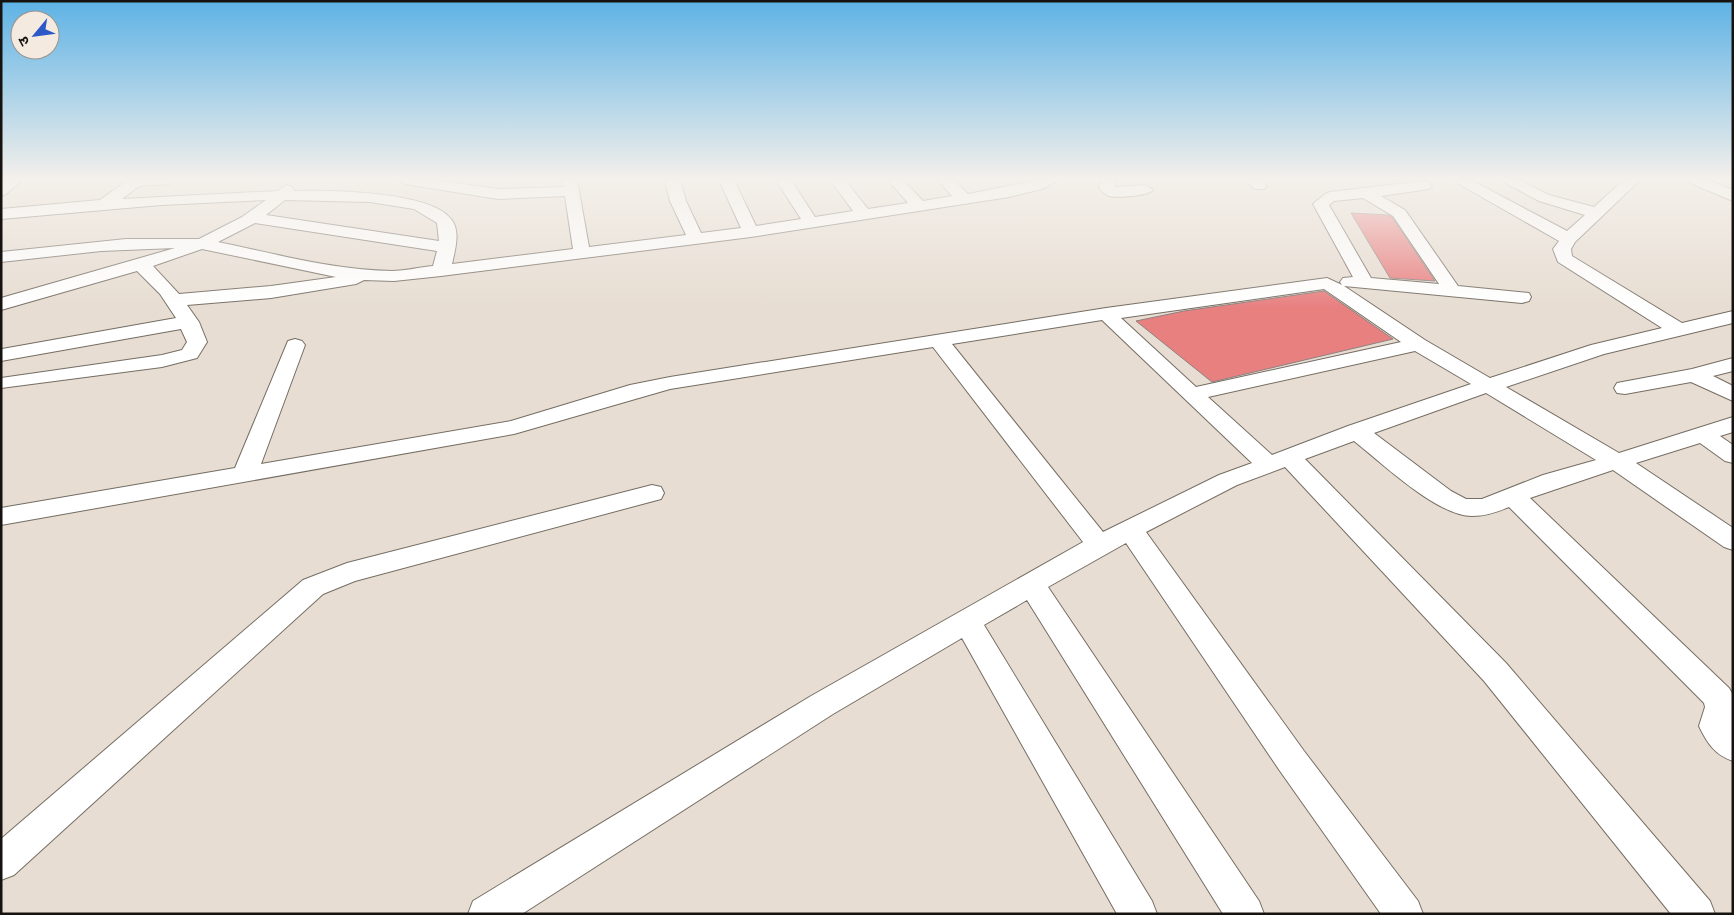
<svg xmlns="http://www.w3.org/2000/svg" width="1734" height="915" font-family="Roboto,'Noto Sans Devanagari',sans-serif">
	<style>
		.building { fill: #e88080; stroke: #8f8080 }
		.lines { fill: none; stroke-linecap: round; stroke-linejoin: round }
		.minor-casing { stroke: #756d63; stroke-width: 2 }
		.minor { fill: #fff; fill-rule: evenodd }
	</style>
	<rect width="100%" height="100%" fill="#e7ddd2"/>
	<g class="building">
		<polygon points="1351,213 1388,215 1392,217 1435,281 1390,278"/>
		<polygon points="1324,291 1393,339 1212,382 1136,321 1184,311"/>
	</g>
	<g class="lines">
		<g class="minor-casing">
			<g id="minor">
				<polygon points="5,180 22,180 6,194 1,196 1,183"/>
				<path d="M128 180H176L169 184 139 186 122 199 277 191 287 185 292 187 294 191C328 190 430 191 451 219 461 231 455 250 452 264L573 249 565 196 498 199 405 184 398 180H437L498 189 564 187 563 180H577L589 247 686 235 670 201 665 180H680L686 201 701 233 741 228 719 180H734L756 226 801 219 776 180H791L815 217 853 211 830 180H845L868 209 908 203 888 180H903L923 201 952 196 938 180H954L968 194 1038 180H1059L1042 189 1009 197 751 237 441 276 394 281 364 280 356 284 271 298 187 305 199 322 207 342 197 358 162 367 1 388V378L162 355 182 350 187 342 181 329 1 361 2 349 176 318 160 294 137 271 1 310V298L175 248 101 251 1 262V252L126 239H199L242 217 266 200 161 205 1 219V209L100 200ZM285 200 370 202 414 209 437 223 439 241 266 215ZM255 223 437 251 433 266C420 267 405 271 392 271 333 270 276 254 218 242ZM202 249 336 277 271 286 179 294 153 266Z"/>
				<path d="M1101 180H1116L1115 187 1145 185 1153 190C1148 196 1116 198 1109 196 1105 194 1102 192 1099 188Z"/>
				<polygon points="1246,180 1262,180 1267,186 1264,189 1254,189"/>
				<path d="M1452 180H1471L1567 231 1585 215 1539 201 1500 180H1519L1549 195 1594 207 1624 180H1640L1575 242 1571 249 1572 256 1682 323 1733 311V323L1604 354 1506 387 1619 453 1733 417V432L1720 436 1733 445V463L1725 461 1700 443 1636 463 1733 528V550L1724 547 1613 470 1530 498 1729 688 1733 695V761C1715 755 1707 743 1699 726L1705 707 1704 703 1509 507C1497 512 1486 516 1472 516 1437 516 1382 463 1354 441L1305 459 1506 663 1710 901 1715 914H1671L1484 681 1285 467 1237 485 1146 532 1304 751 1418 901 1423 914H1381L1280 771 1126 543 1048 587 1259 901 1264 914H1223L1027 600 984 625 1152 901 1157 914H1117L962 638 833 714 522 914H468L473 901 811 696 1083 542 933 347 670 389 514 434 1 525V508L235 468 288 341 295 339 302 341 305 345 261 464 511 421 630 385 670 377 1106 308 1327 278 1342 285 1340 282 1343 278 1353 277 1313 204 1325 194 1330 192 1424 181 1429 183 1432 186 1429 189 1381 196 1405 210 1458 286 1529 293 1531 297 1529 301 1522 303 1344 286 1425 340 1490 378 1591 345 1662 328 1558 262 1553 249 1559 241ZM1363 198 1393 216 1439 284 1371 278 1329 205 1334 201ZM1324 289 1401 342 1196 387 1121 318ZM1102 320 1252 463 1219 475 1103 532 952 344ZM1415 351 1471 384 1348 426 1272 455 1208 397ZM1486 393 1596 460 1543 475 1482 499H1466L1451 491 1374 433Z"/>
				<polygon points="1688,180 1708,180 1733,190 1733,201 1690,183"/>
				<polygon points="1733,358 1733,371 1713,376 1733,386 1733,401 1691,382 1625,394 1617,393 1614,388 1617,383 1692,369"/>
				<polygon points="652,485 661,487 664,493 661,499 355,581 323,594 14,875 1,880 1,839 303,580 347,563"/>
			</g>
		</g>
		<use href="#minor" class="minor"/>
	</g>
	<linearGradient id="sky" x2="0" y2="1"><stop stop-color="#5db2e5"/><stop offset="0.58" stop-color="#f4f0eb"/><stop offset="1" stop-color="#f4f0eb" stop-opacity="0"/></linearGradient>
	<rect width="1734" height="308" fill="url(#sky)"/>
	<rect width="1734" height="915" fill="none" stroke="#16120f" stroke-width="5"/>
	<g transform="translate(35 35) rotate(241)"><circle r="24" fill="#f4eadf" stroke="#9b948c"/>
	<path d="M0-4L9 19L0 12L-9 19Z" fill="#2d58c7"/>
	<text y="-8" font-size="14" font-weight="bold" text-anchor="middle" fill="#16120f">उ</text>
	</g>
</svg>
